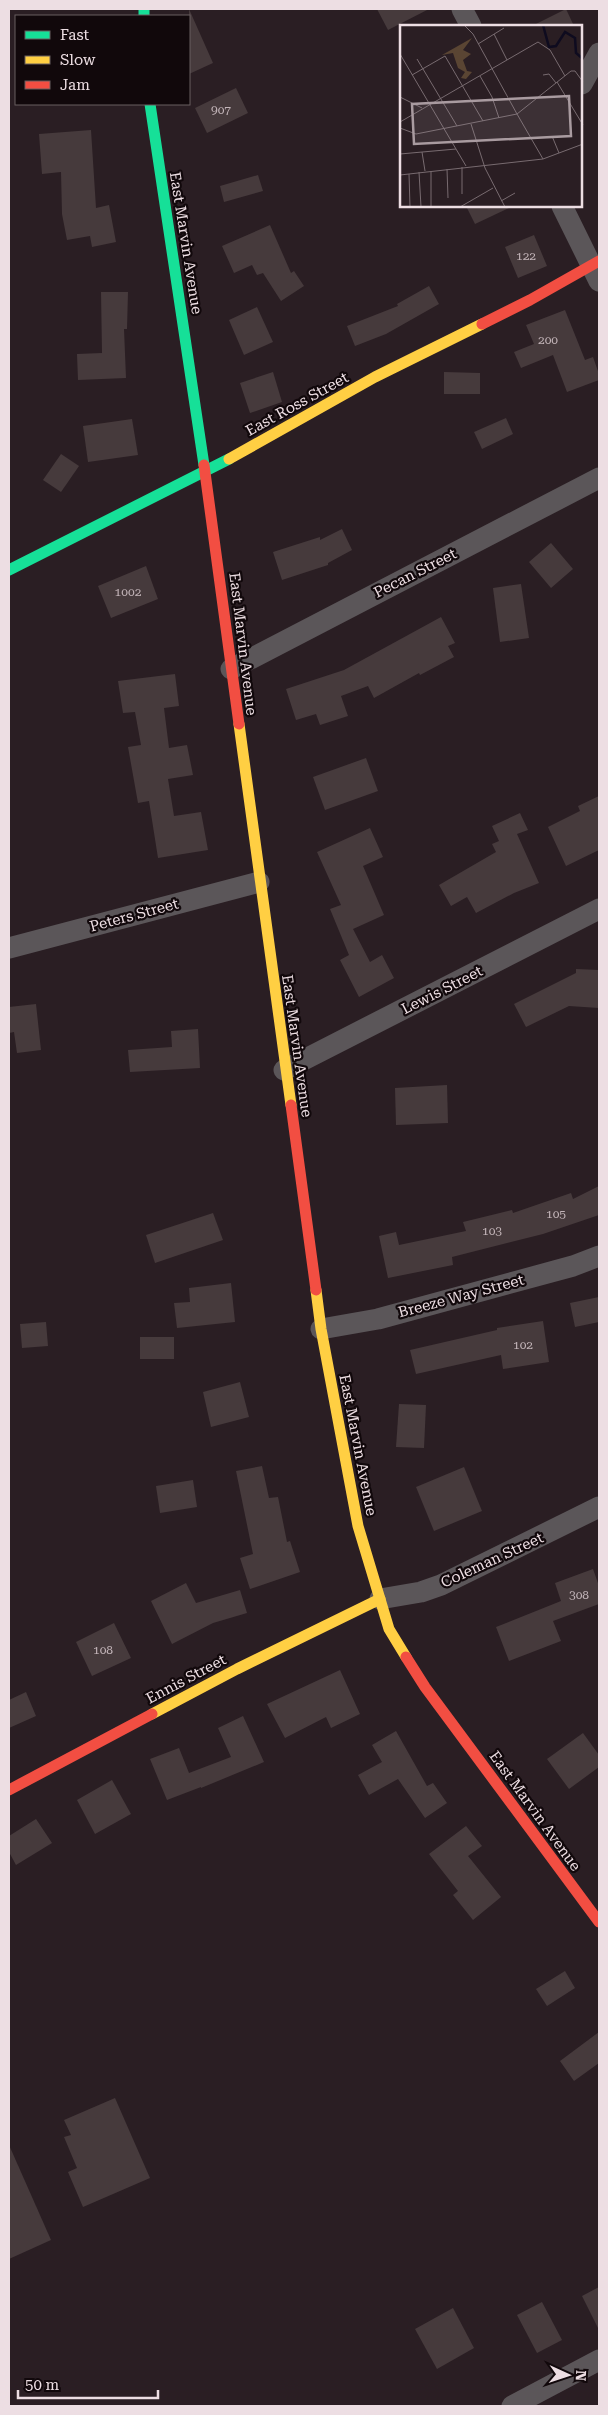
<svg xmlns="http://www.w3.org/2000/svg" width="608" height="2415" font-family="'Roboto Serif',serif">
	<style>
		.building { fill: #463a3c }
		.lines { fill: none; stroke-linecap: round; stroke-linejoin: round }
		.street { stroke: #5b5659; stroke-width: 21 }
		.fast { stroke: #16e098; stroke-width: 11 }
		.slow { stroke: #ffcf43; stroke-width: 11 }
		.jam { stroke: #f24e42; stroke-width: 11 }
		.labels { text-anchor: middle; stroke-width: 4.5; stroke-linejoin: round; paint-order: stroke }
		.number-label { font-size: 12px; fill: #c3b5b9 }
		.street-label { font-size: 15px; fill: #eddee3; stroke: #11080b }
		.inset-river { fill: none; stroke: #0e0b1f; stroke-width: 2.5 }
		.inset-road { fill: none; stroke: #786b70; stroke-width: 1 }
		.view { fill: #a99ba0; fill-opacity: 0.15; stroke: #a99ba0; stroke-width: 2.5 }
		.inset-edge { fill: none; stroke: #eddee3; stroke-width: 2.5 }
	</style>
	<rect width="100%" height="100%" fill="#2a1e23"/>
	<g class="building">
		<polygon points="189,9 213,63 189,74"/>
		<polygon points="377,9 429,9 388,30"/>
		<polygon points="566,9 574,26 532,26"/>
		<polygon points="236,88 248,113 207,133 195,108"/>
		<polygon points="91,130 96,208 109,205 116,242 92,247 90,236 67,240 62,214 61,172 42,174 39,134"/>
		<polygon points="258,175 263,191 224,202 220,186"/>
		<polygon points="466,206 513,206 475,224"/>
		<polygon points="270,225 291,273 294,271 304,286 281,301 263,273 257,275 252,265 234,273 222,246"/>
		<polygon points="534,235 547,266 518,278 505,247"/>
		<polygon points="429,286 439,304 386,334 355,346 347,326 398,306 397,304"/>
		<polygon points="101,292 128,292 127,329 124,329 126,378 78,380 77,354 102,353"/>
		<polygon points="257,307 273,342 244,355 229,320"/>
		<polygon points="565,310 585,360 593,357 599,374 599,380 567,392 553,355 521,368 514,352 534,344 526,325"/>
		<polygon points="273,372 282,402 250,413 240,383"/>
		<polygon points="444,372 480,373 480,394 444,394"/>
		<polygon points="506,418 513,434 482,449 474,432"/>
		<polygon points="132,419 138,455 88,462 83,426"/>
		<polygon points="61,454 79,466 61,492 43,480"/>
		<polygon points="342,529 352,550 328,563 328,565 282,580 273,552 320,537 320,540"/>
		<polygon points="551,543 573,569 551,588 529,562"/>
		<polygon points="146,566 158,599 111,618 98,586"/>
		<polygon points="521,584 529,638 500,642 493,588"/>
		<polygon points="441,617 455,643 448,646 454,657 420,675 419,673 374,698 368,686 341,696 348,716 320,725 316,714 296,720 286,689 344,670"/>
		<polygon points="175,674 179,706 164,708 169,748 187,745 193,775 168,779 174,816 201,812 208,850 158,858 149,801 138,803 128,747 141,745 135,712 123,713 118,681"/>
		<polygon points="366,758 378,791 325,810 313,777"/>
		<polygon points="599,796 599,850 566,866 548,827 580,811 578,806"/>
		<polygon points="520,813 528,830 517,834 539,883 514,893 476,913 467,897 451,906 439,885 496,852 492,844 499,841 492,826"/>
		<polygon points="370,828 383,857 363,866 384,915 353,929 370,962 382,955 394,978 359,997 340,960 349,955 330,909 341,905 317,852"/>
		<polygon points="576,969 599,970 599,1008 569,1006 526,1027 514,1004 576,973"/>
		<polygon points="36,1004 41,1050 17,1053 14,1032 9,1033 9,1007"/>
		<polygon points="198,1029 200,1068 130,1072 128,1050 172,1047 171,1031"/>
		<polygon points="447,1085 448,1123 396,1125 395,1088"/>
		<polygon points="599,1186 599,1215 543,1234 452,1257 453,1265 388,1278 379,1236 396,1232 399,1245 466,1231 463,1222 512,1210 513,1213 571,1193 573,1199"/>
		<polygon points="213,1213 223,1240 155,1263 146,1235"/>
		<polygon points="231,1283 235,1322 177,1328 174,1303 190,1302 189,1288"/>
		<polygon points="599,1297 599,1322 575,1327 570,1303"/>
		<polygon points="543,1321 549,1362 503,1369 501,1355 416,1374 410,1350 497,1330 497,1328"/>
		<polygon points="46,1322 48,1346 22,1348 20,1324"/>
		<rect x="140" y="1337" width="34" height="22"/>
		<polygon points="240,1382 249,1417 211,1427 203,1392"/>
		<polygon points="399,1404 426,1405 424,1448 396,1447"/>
		<polygon points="262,1466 269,1498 278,1497 287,1542 290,1541 300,1572 250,1589 240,1558 253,1554 236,1471"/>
		<polygon points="464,1467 482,1511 434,1531 416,1487"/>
		<polygon points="193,1480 197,1507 160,1513 156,1486"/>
		<polygon points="593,1569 599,1586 599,1604 553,1621 561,1641 509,1661 496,1627 561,1601 555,1583"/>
		<polygon points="186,1583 196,1603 240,1590 247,1613 213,1623 172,1644 151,1601"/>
		<polygon points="114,1623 131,1658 92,1676 76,1642"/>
		<polygon points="340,1670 360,1714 331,1728 326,1717 285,1738 267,1704"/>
		<polygon points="26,1692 36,1716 9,1728 9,1700"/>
		<polygon points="243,1716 264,1762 201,1788 201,1787 167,1800 150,1759 179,1748 189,1773 231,1757 218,1728"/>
		<polygon points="396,1731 427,1786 433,1783 447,1803 425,1818 398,1779 369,1795 358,1775 382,1762 372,1745"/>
		<polygon points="583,1733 599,1755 599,1767 569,1789 547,1759"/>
		<polygon points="112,1780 131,1814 95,1834 77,1800"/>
		<polygon points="36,1819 52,1843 16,1865 9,1852 9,1836"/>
		<polygon points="466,1826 482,1846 468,1856 501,1897 473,1920 453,1895 458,1891 429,1854"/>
		<polygon points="565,1971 575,1988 547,2006 536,1989"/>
		<polygon points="599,2032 599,2063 574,2081 560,2061"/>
		<polygon points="115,2098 150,2178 83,2207 68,2172 77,2168 64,2137 71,2135 64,2120"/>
		<polygon points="9,2145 51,2240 9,2259"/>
		<polygon points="599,2287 599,2330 582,2296"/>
		<polygon points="542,2302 562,2340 537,2353 517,2315"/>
		<polygon points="453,2308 474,2348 437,2369 415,2329"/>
	</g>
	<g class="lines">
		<g class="street">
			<polyline points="462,9 471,26"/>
			<polyline points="582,84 599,53"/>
			<polyline points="562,206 599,281"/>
			<polyline points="231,669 599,478"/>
			<polyline points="9,948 259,882"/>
			<polyline points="284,1070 599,909"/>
			<polyline points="321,1329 378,1319 573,1266 599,1256"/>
			<polyline points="380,1599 421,1592 441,1585 599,1507"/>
			<polyline points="512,2406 599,2360"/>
		</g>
		<g class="fast">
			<polyline points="144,9 144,16"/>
			<polyline points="150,104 204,465"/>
			<polyline points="9,570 229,459"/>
		</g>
		<g class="slow">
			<polyline points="229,459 375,377 482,324"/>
			<polyline points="239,724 291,1105"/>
			<polyline points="316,1290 321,1329 358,1526 389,1629 406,1657"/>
			<polyline points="152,1714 237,1669 380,1599"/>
		</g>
		<g class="jam">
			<polyline points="482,324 530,300 599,261"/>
			<polyline points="204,465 239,724"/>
			<polyline points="291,1105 316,1290"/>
			<polyline points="406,1657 425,1687 599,1922"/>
			<polyline points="9,1790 152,1714"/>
		</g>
	</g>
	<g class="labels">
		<g class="number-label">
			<text x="221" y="114">907</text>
			<text x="526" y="260">122</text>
			<text x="548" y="344">200</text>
			<text x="128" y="596">1002</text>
			<text x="556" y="1218">105</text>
			<text x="492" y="1235">103</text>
			<text x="523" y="1349">102</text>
			<text x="579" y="1599">308</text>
			<text x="103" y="1654">108</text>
		</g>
		<g class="street-label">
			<text transform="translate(186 243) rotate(81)" y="5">East Marvin Avenue</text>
			<text transform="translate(297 404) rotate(-29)" y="5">East Ross Street</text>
			<text transform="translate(415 573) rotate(-27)" y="5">Pecan Street</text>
			<text transform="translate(243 644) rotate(83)" y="5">East Marvin Avenue</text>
			<text transform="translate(134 915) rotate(-15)" y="5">Peters Street</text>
			<text transform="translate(442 990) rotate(-27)" y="5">Lewis Street</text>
			<text transform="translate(297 1046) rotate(82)" y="5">East Marvin Avenue</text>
			<text transform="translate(461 1296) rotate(-15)" y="5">Breeze Way Street</text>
			<text transform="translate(358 1445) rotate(79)" y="5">East Marvin Avenue</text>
			<text transform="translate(492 1560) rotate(-25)" y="5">Coleman Street</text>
			<text transform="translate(186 1679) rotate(-28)" y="5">Ennis Street</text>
			<text transform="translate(535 1811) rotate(54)" y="5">East Marvin Avenue</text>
		</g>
	</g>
	<g transform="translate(400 25)">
		<rect width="182" height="182" fill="#2a1e23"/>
		<path d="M72 13 63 25 71 29 63 35 67 46 72 47 66 54 61 53 65 47 58 43 53 28 42 30Z" fill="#5a4533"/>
		<path class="inset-river" d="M143 0 149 22 156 21 165 7 175 13 176 28 183 34"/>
		<path class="inset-road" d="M64 0 73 9 117 89 171 46H175L183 57M94 9 107 35M78 19 104 3M0 29 66 141M17 34 57 101M12 50 45 31 83 96M143 50 149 49 156 58M80 51 92 72 99 93M157 57 183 100M0 72 22 83M0 97 138 17 150 25 165 51M71 99 85 143 105 182M0 103 16 109 117 89 143 134 183 119M152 111 159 128M22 127 25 146M0 129 56 124M47 144 48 173M31 146V182M19 147 21 182M9 149 10 182M0 150 143 134M62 169V142M101 176 115 168M60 182 93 163"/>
		<path class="view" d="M169 71 171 111 14 119 12 79Z"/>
		<rect width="182" height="182" class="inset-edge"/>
	</g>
	<rect width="608" height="2415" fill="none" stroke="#eddee3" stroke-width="20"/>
	<rect x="15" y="15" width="175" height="90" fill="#11080b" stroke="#695e61"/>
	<rect x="25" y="31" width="25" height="8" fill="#16e098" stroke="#695e61"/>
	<text x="60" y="40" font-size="15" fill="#eddee3">Fast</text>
	<rect x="25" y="56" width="25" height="8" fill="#ffcf43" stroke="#695e61"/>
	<text x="60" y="65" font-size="15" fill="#eddee3">Slow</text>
	<rect x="25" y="81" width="25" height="8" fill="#f24e42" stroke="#695e61"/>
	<text x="60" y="90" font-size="15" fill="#eddee3">Jam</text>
	<g transform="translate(568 2375) rotate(93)" stroke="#11080b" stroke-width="4" paint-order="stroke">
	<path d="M0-4L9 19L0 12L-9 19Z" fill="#eddee3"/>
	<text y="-8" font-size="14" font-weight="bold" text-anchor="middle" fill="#eddee3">N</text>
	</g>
	<path d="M18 2390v8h140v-8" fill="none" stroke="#eddee3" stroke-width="2.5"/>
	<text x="25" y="2390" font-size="15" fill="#eddee3" stroke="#11080b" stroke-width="4" paint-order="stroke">50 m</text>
</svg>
